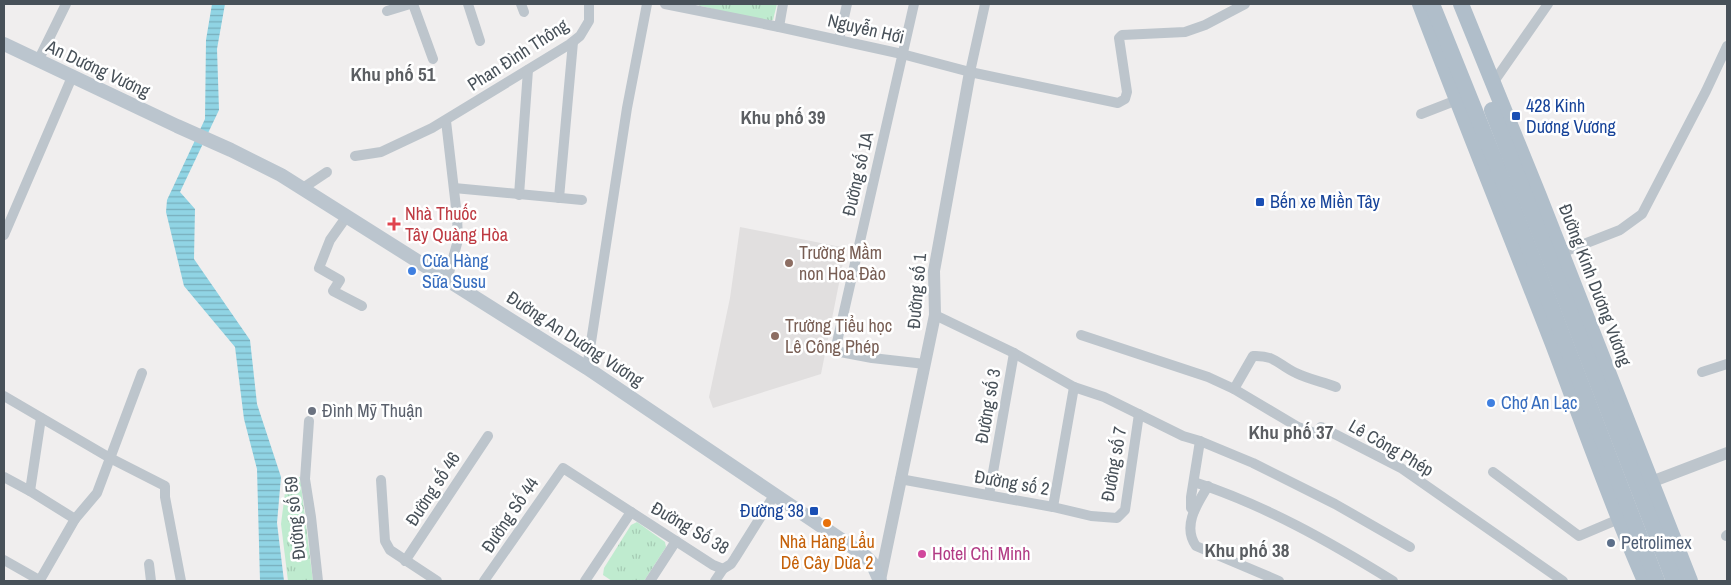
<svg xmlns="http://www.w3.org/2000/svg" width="1731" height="585" font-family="'Archivo Narrow',sans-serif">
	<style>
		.education { fill: #e1dfdf }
		.grass { fill: url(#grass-tufts) }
		.water { fill: url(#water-rules) }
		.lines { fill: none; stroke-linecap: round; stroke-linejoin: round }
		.minor { stroke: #bdc5cc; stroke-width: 10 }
		.tertiary { stroke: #bdc5cc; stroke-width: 12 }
		.secondary { stroke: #bbc5ce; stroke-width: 14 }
		.primary { stroke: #b0beca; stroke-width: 16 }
		.transit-dot { fill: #1a4fb4; stroke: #fff; stroke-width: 2 }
		.health-dot { fill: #e0444e; stroke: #fff; stroke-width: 2 }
		.education-dot { fill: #8d6e63; stroke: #fff; stroke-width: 2 }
		.shop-dot { fill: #3f7fe0; stroke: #fff; stroke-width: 2 }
		.worship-dot { fill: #6b7280; stroke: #fff; stroke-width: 2 }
		.food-dot { fill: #e8710a; stroke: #fff; stroke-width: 2 }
		.service-dot { fill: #5c6f8a; stroke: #fff; stroke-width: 2 }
		.hotel-dot { fill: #d1479c; stroke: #fff; stroke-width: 2 }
		.labels { text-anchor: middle; stroke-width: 5; stroke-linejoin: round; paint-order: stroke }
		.street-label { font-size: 18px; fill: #485159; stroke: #fff }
		.transit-label { font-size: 18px; fill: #164399; stroke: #fff; text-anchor: start }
		.health-label { font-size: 18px; fill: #be3a42; stroke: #fff; text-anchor: start }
		.education-label { font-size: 18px; fill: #785e54; stroke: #fff; text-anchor: start }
		.shop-label { font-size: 18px; fill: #366cbe; stroke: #fff; text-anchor: start }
		.worship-label { font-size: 18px; fill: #5b616d; stroke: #fff; text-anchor: start }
		.food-label { font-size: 18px; fill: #c56008; stroke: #fff }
		.service-label { font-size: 18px; fill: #4e5e75; stroke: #fff; text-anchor: start }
		.hotel-label { font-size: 18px; fill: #b23c85; stroke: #fff; text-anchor: start }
		.neighbourhood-label { font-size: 19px; font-weight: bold; fill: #5b5e62; stroke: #fff }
	</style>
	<defs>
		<pattern id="grass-tufts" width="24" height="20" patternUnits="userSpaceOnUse" patternTransform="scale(1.25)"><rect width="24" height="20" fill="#bfebcf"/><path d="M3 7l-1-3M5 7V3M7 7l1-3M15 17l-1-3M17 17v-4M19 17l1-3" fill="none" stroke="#a6cbb4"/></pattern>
		<pattern id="water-rules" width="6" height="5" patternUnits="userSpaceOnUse" patternTransform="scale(1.25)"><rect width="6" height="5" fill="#90d4e4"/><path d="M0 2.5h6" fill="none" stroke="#78aebc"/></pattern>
	</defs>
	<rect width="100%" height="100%" fill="#f0eeee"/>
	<polygon class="education" points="740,227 846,248 821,374 713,408 709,397 730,298"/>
	<g class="grass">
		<polygon points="694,4 777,4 773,20 766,23"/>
		<polygon points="287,477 300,477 313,581 288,581 281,524"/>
		<polygon points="637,522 665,542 666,547 644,581 612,581 603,575 604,568 631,525"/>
	</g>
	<polygon class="water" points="212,4 225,4 217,49 219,110 180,192 195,209 194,259 250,340 257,404 281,477 277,523 284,581 260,581 257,469 244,419 235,347 184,286 166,212 167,200 205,119 206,40"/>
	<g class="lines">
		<g class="minor">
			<polyline points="413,4 433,59"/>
			<polyline points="468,4 480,41"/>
			<polyline points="521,4 524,12"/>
			<polyline points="665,4 779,27 902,54 970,72 1118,103 1125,99 1127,92 1119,38 1122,35 1185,32 1205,25 1245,4"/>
			<polyline points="914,4 835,351 872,358 925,364"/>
			<polyline points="387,11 410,4"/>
			<polyline points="779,27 783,4"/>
			<polyline points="839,40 847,4"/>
			<polyline points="38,61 66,4"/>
			<polyline points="970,72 985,4"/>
			<polyline points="1493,83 1548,4"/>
			<polyline points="1421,114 1457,100"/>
			<polyline points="446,121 457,216 458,240 447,280"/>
			<polyline points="355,156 381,152 432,128 570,44 580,36 589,21 589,4"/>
			<polyline points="303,188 327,172"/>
			<polyline points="454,188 582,200"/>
			<polyline points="519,195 528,70"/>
			<polyline points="559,198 573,42"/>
			<polyline points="347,216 330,240 319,268 340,280 333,291 362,306"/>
			<polyline points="4,235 72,77"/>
			<polyline points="1561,253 1620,230 1642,214 1706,91 1727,46"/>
			<polyline points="935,315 1014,353 1074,387 1104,397 1183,436 1200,441 1253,463 1335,504 1410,547"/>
			<polyline points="1081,335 1208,377 1234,389 1298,427 1317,434 1321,427 1401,468 1563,581"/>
			<polyline points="587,368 627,108 647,4"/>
			<polyline points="1702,372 1727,364"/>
			<path d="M1234 389 1253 356C1276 355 1278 365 1296 373 1308 379 1323 382 1336 387"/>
			<polyline points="4,396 110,458 165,486 165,497 181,581"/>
			<polyline points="309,421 305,479 311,517 318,581"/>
			<polyline points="1493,472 1579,536 1619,519"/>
			<polyline points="4,477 30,491 75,519"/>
			<polyline points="900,479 1053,507 1091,516 1117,518 1125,510 1139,414"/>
			<polyline points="381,480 385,541 390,550 437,581"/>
			<path d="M1194 482C1265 505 1330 542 1393 581"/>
			<path d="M1208 486C1197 504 1182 526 1196 546L1279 581"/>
			<polyline points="30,491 41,418"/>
			<polyline points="989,495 1014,353"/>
			<polyline points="1053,507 1074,387"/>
			<polyline points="1194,511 1191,508 1191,497 1200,441"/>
			<polyline points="1726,536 1727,535"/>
			<polyline points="4,560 41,581"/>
			<polyline points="405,561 488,436"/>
			<polyline points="149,564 151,581"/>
			<polyline points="40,580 75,519 97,493 142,373"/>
			<polyline points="484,581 563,468 713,565 723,569"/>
			<polyline points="585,581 631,512"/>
			<polyline points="650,581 676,541"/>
			<polyline points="715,581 723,569 731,564 735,558 775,494"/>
		</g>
		<g class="tertiary">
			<polyline points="1651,482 1727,453"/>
			<polyline points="880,580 935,315 934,271 970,72"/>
		</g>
		<polyline class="secondary" points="4,44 177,126 231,150 281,175 587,368 864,555 872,563 880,581"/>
		<g class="primary">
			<path d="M1420 4C1464 120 1511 236 1556 352 1585 429 1612 506 1645 581"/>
			<polyline points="1432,4 1498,168 1657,581"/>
			<polyline points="1461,4 1539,196 1690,581"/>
			<polyline points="1492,110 1674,581"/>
		</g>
	</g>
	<g class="transit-dot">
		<rect x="1511" y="111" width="10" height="10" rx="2.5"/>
		<rect x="1255" y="197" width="10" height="10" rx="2.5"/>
		<rect x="809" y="506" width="10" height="10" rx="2.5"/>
	</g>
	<path class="health-dot" d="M391.5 216.5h5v5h5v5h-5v5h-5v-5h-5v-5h5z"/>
	<g class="education-dot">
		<circle cx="789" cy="263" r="5"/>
		<circle cx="775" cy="336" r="5"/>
	</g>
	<g class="shop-dot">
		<circle cx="412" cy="271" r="5"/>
		<circle cx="1491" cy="403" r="5"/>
	</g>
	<circle class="worship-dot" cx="312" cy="411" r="5"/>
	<circle class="food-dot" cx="827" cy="523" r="5"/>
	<circle class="service-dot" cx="1611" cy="543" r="5"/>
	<circle class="hotel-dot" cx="922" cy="554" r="5"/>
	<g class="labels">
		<g class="street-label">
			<text transform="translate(866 29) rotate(13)" y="6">Nguyễn Hới</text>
			<text transform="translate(518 55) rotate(-33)" y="6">Phan Đình Thông</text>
			<text transform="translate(98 69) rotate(25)" y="6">An Dương Vương</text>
			<text transform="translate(858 174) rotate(-77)" y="6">Đường số 1A</text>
			<text transform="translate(1595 285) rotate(69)" y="6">Đường Kinh Dương Vương</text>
			<text transform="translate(917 291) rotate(-85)" y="6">Đường số 1</text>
			<text transform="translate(575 339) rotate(33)" y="6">Đường An Dương Vương</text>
			<text transform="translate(988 406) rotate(-80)" y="6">Đường số 3</text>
			<text transform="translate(1391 448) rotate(30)" y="6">Lê Công Phép</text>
			<text transform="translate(1114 464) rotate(-80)" y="6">Đường số 7</text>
			<text transform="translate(1012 483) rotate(10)" y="6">Đường số 2</text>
			<text transform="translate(433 489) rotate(-57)" y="6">Đường số 46</text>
			<text transform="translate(510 515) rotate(-56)" y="6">Đường Số 44</text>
			<text transform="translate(295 518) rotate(-96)" y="6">Đường số 59</text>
			<text transform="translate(690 528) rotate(30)" y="6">Đường Số 38</text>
		</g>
		<g class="transit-label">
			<text x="1526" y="112">428 Kinh<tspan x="1526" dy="21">Dương Vương</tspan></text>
			<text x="1270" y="208">Bến xe Miền Tây</text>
			<text x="804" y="517" text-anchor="end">Đường 38</text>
		</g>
		<g class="health-label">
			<text x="405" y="220">Nhà Thuốc<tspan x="405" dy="21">Tây Quàng Hòa</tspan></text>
		</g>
		<g class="education-label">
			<text x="799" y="259">Trường Mầm<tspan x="799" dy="21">non Hoa Đào</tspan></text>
			<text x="785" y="332">Trường Tiểu học<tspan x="785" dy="21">Lê Công Phép</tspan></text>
		</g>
		<g class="shop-label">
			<text x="422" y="267">Cửa Hàng<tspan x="422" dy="21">Sữa Susu</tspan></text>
			<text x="1501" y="409">Chợ An Lạc</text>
		</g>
		<g class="worship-label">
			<text x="322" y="417">Đình Mỹ Thuận</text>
		</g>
		<g class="food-label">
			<text x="827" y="548">Nhà Hàng Lẩu<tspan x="827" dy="21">Dê Cây Dừa 2</tspan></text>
		</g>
		<g class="service-label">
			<text x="1621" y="549">Petrolimex</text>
		</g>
		<g class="hotel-label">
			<text x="932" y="560">Hotel Chi Minh</text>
		</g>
		<g class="neighbourhood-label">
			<text x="393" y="81">Khu phố 51</text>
			<text x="783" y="124">Khu phố 39</text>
			<text x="1291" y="439">Khu phố 37</text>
			<text x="1247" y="557">Khu phố 38</text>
		</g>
	</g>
	<rect width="1731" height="585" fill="none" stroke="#485159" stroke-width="10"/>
</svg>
